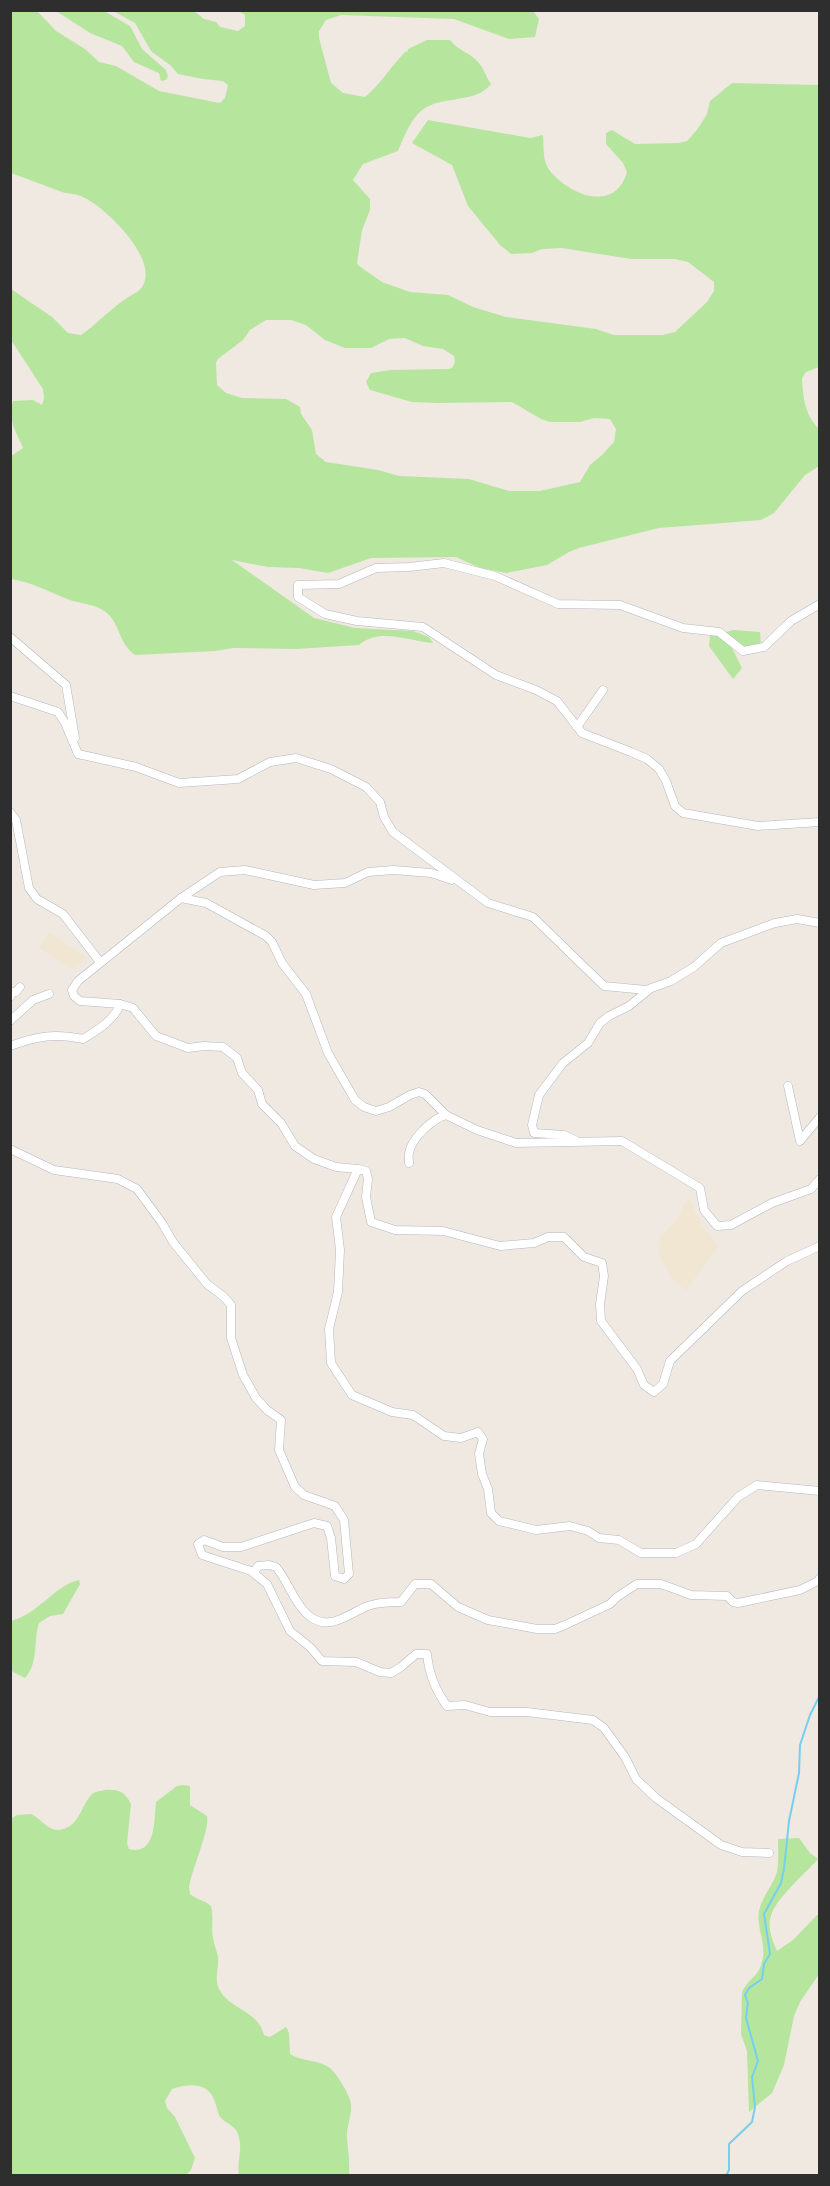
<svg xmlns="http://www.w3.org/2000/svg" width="830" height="2186" font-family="'DejaVu Sans',sans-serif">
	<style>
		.education { fill: #f0e6d1 }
		.green { fill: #b6e59e; fill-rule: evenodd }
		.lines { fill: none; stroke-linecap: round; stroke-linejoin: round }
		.stream { stroke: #75cff0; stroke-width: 2 }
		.minor-casing { stroke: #b4b7c1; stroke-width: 9 }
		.minor { stroke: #fff; stroke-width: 8 }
	</style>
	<rect width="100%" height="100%" fill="#efe9e1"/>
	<g class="education">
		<polygon points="49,932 86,957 76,969 69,968 40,948"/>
		<polygon points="690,1200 701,1224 718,1247 686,1290 673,1280 659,1255 660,1237 678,1220 683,1206"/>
	</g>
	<g class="green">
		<path d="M11 10 37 11 56 31 85 49 99 62 116 66 159 91 220 103 225 98 228 85 223 81 203 79 178 74 170 65 151 51 135 23 113 11H194L204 19 216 22 220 27 238 31 245 26V15L239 11H533L539 19 535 37 509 39 454 19 341 15 326 20 319 31V38L331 83 343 93 365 97C381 84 391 66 406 51L407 53 408 49 427 40H450C459 51 468 52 476 60 484 67 485 76 491 84 474 106 437 93 418 114 409 123 403 139 398 151L363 164 353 180 370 199V210L362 230 357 263 359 266 382 282 410 292 448 295 473 307 506 317 596 329 614 335H663L675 332 707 302 714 291V282L688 262 675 259H631L562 248 542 249 532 253 511 254 500 245 468 206 452 165 412 143 428 120 530 138 543 135C544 147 542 161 550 171 571 196 615 213 627 172L623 163 606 144V133L612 130 635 144 679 143 687 141 697 130 707 114 710 101 732 83 819 85V367L806 372 802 378C803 398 805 415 819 429V466L805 475 774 513 761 520 659 528 579 548 569 552 547 565 506 573 480 568 456 557 371 558 328 573 299 568 268 567 232 560 314 618 355 628 413 631 429 637 433 643C409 641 379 627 359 645L296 649 233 648 215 651 135 655C119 643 121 629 110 616 98 603 83 605 67 599 48 591 31 582 11 579V456L23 448C16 432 7 418 13 401L33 400 42 405 44 398 43 389 11 340V289L52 317 68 333 81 335C97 324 110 309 127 298 131 295 139 292 142 287 160 260 107 209 85 198 78 194 70 194 62 192 45 186 28 179 11 173ZM266 320H291L306 325 325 340 345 348H371L389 339 405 338 423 346 443 349 454 356 455 362 452 368 448 369 390 370 371 373 366 382 370 390 412 402 438 403 512 402 541 419 550 422H580L594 418 610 419 616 429 614 442 602 455 590 465 580 482 540 491H509L469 479 399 476 378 470 326 462 316 454 312 430 301 414 300 407 286 399 242 398 226 393 217 385 216 363 218 359 243 340 250 330Z"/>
		<polygon points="56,11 104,11 130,26 142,49 166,70 168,76 166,80 161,81 159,73 134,62 122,46 90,33"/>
		<polygon points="734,630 760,632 761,644 749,649 741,646 731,646 742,668 733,679 709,646 710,636"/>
		<path d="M79 1580 80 1584 63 1614 50 1616 39 1623C33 1641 39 1663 25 1678L13 1672 11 1669V1621C40 1613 55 1585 79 1580Z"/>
		<path d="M183 1785 190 1786V1805L207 1816C210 1829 192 1869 189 1887L190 1894C196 1899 204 1900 211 1906 214 1917 211 1928 213 1938 214 1945 217 1951 218 1957 219 1968 214 1979 219 1989 230 2010 258 2010 264 2035L270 2037 286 2027 289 2033 290 2054C302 2062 318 2059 330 2068 337 2074 351 2096 351 2105 352 2116 346 2127 347 2138 348 2151 350 2162 349 2175H239C237 2165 241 2154 240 2143 238 2122 226 2127 219 2115 217 2110 216 2103 213 2097 205 2082 187 2084 172 2089L165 2101 167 2108 175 2117 195 2158 191 2170 186 2175H11L10 1828 12 1818 17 1815 31 1814C40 1818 47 1830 58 1830 79 1829 81 1805 92 1794 96 1791 101 1791 105 1790 119 1789 125 1792 131 1804L127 1843 129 1849C156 1856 154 1821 156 1802L177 1786Z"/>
		<path d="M799 1838 810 1853 818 1859C805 1874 774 1899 770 1919 768 1930 773 1942 777 1951L793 1940 819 1913V1974L800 2002 794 2016 784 2065 772 2093 749 2112 747 2051 741 2034 742 1993C746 1980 758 1978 762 1962 767 1944 756 1928 759 1911 762 1897 773 1885 777 1872 779 1862 778 1849 778 1839Z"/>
	</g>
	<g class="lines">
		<polyline class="stream" points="726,2176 729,2170 729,2144 752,2122 755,2107 752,2077 758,2061 746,2018 748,2003 745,1995 749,1988 762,1979 764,1964 770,1954 764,1914 781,1883 784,1869 789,1821 799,1773 800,1745 810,1715 820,1695"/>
		<g class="minor-casing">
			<g id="minor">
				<polyline points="820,604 791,621 764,647 743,651 719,632 683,628 620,605 558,604 495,576 444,563 409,567 376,568 339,584 298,585 298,597 325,614 357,621 423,627 496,675 536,690 557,701 582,733 631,752 647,759 659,769 666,781 675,806 683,813 758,826 820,822"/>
				<polyline points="10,637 66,685 75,738"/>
				<polyline points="10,696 58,712 65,723 78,754 136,767 179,783 238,779 270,762 296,758 331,769 366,787 380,802 384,817 393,832 488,903 533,917 604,986 646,990 671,981 694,967 721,943 775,923 797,919 820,923"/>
				<polyline points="577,727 603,690"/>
				<polyline points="10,812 16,820 29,888 37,899 63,914 100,962"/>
				<polyline points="181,898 220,872 245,870 314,885 345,883 368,872 393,870 431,873 452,880"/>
				<polyline points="10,997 13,992 16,992 20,987"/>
				<polyline points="120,1004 133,1008 156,1036 188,1048 204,1046 223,1047 237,1058 242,1073 258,1090 262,1104 281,1123 295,1146 314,1159 336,1167 358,1169 366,1171 368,1179 366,1197 371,1222 395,1230 443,1231 500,1246 534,1243 548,1237 564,1237 584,1257 602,1263 604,1276 600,1304 601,1321 637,1369 644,1385 654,1392 663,1384 670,1361 742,1291 787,1261 820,1246"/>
				<polyline points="10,1021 33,1000 49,994"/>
				<path d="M10 1046C38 1036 54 1033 83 1039 96 1031 115 1020 120 1004L80 1001 74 996 72 990 78 981 181 898 206 903 266 936 272 942 282 963 306 994 328 1053 355 1100 364 1107 376 1111 389 1107 410 1095 419 1092 425 1094 446 1115 477 1130 516 1143 622 1141 700 1188 704 1210 717 1226 731 1225 772 1203 811 1189 820 1179"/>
				<polyline points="788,1086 800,1141 820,1117"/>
				<polyline points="575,1140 564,1135 534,1133 532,1125 539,1095 563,1063 588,1043 600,1023 609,1016 629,1006 650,989"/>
				<path d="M10 1149 54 1170 118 1179 137 1189 162 1223 173 1242 207 1284 224 1297 231 1305V1338L243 1375 256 1398 267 1410 281 1420 279 1450 295 1487 304 1495 335 1506 344 1520 349 1574 344 1579 335 1576 331 1538 327 1526 314 1523 241 1547H223L204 1540 198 1544 202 1555 251 1571 267 1584 290 1631 310 1647 322 1661 356 1662 380 1672 391 1673 401 1667 416 1654H427C429 1674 435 1690 447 1706L465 1705 490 1712H527L593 1720 604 1728 625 1757 636 1779 656 1798 721 1845 742 1852 769 1853"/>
				<path d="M409 1163C409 1160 408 1156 409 1153 411 1139 433 1118 446 1115"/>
				<polyline points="358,1169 336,1217 340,1250 338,1292 329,1329 331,1363 352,1395 392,1412 413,1415 444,1436 461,1438 478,1432 483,1439 479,1454 482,1474 488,1489 491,1513 499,1521 536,1530 570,1526 588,1531 599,1538 619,1540 641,1553 676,1553 696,1544 738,1497 757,1485 820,1491"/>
				<path d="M254 1572 258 1566 269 1565 276 1567C288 1581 293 1601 307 1614 328 1634 349 1613 368 1606 378 1602 390 1602 401 1602L415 1584H431L458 1607 488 1620 537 1629H555L565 1625 610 1604 617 1597 637 1584H661L691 1595 727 1596 733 1602 738 1603 800 1590 818 1581 820 1578"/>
			</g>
		</g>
		<use href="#minor" class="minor"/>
	</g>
	<rect width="830" height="2186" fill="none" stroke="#2e2e2e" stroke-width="24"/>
</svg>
